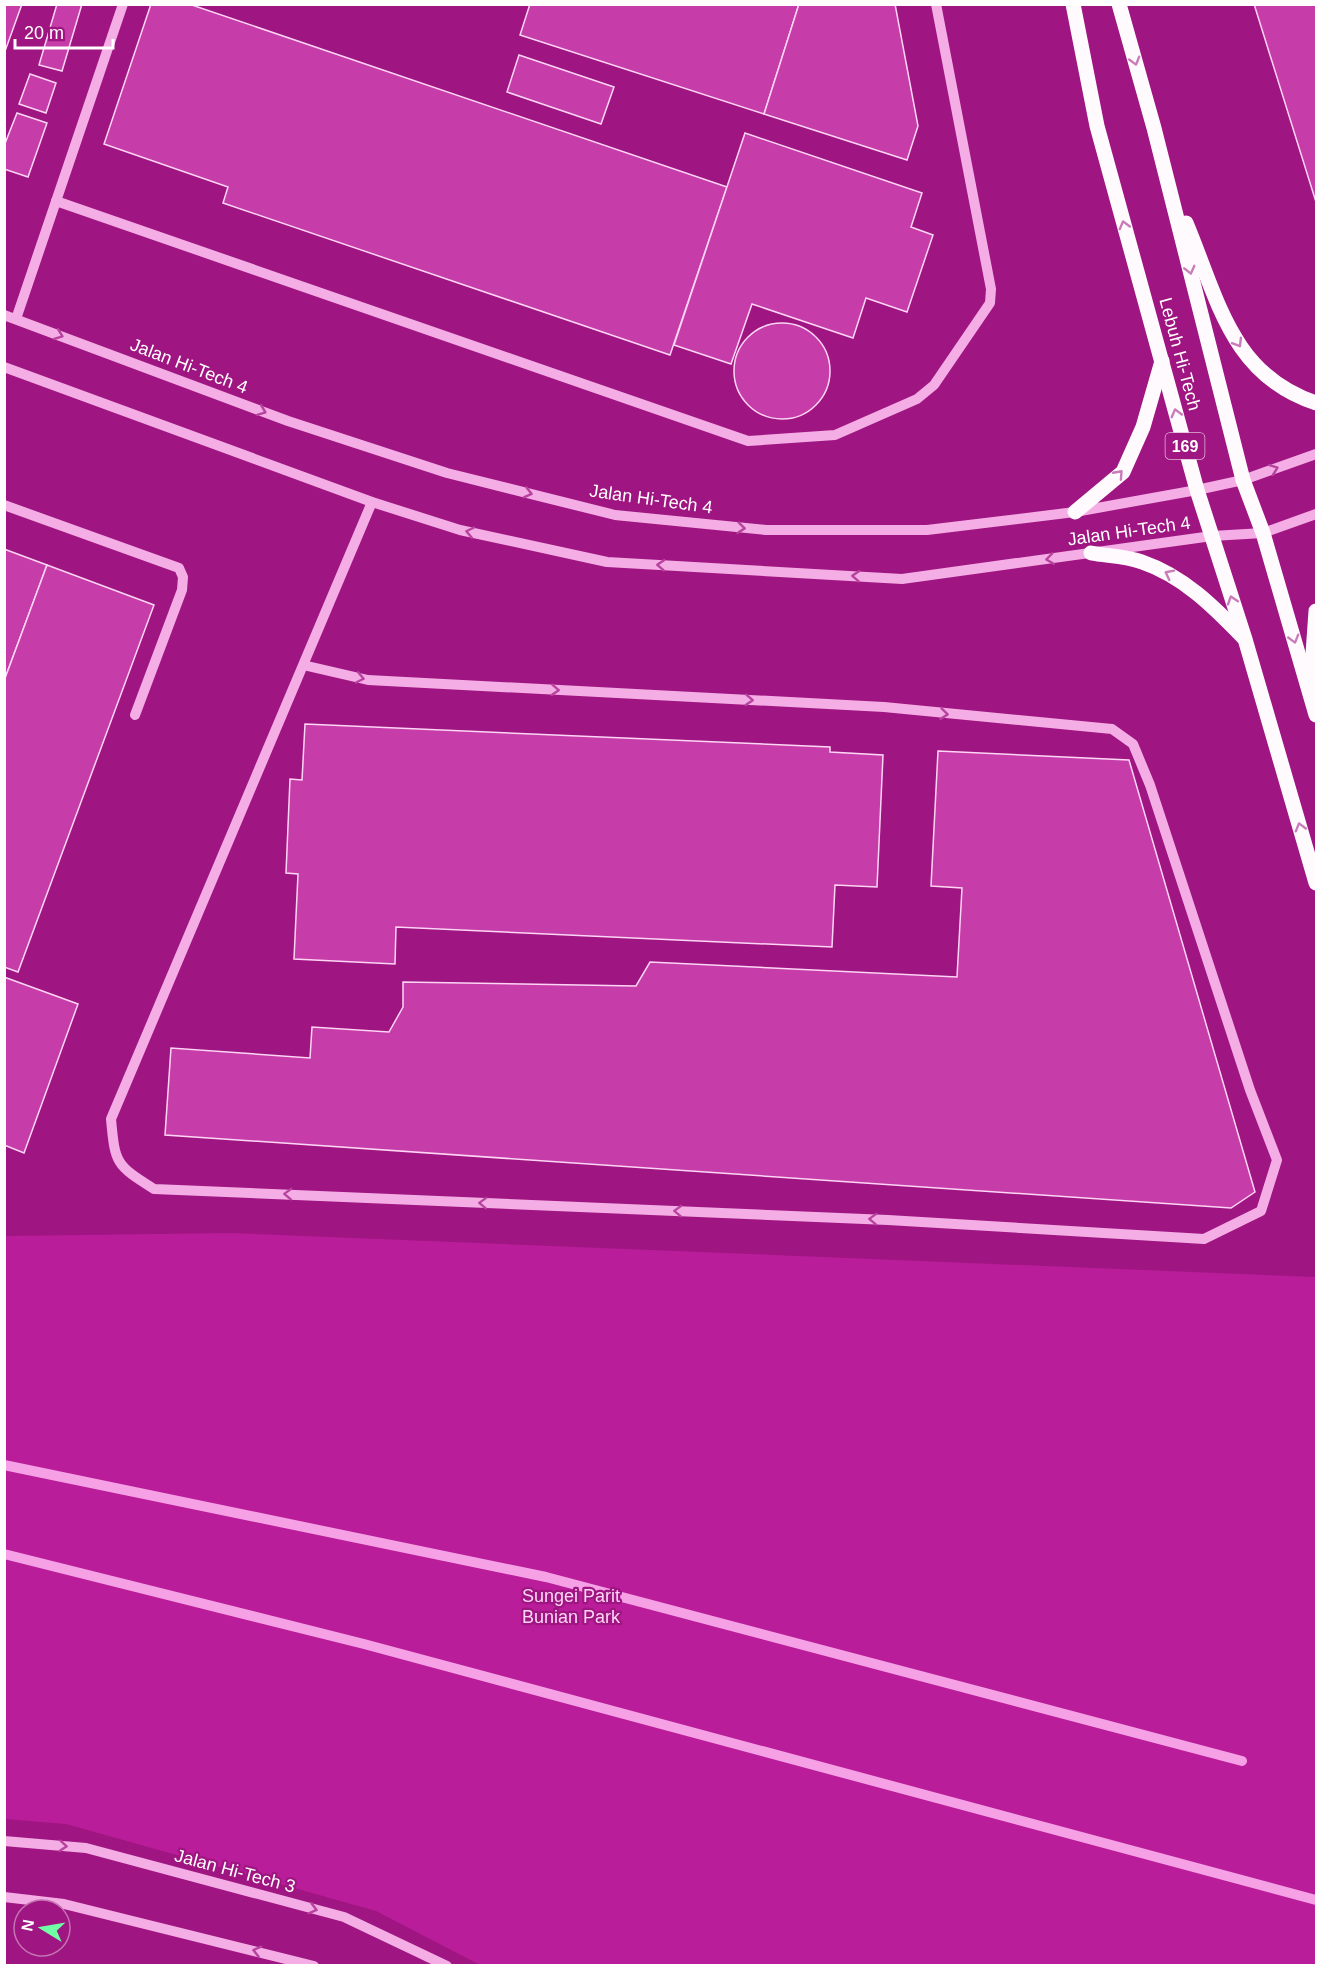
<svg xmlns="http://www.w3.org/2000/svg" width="1321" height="1970" font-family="Helvetica,sans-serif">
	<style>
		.green { fill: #b91d99 }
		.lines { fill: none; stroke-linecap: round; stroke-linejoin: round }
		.stream { stroke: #f6a0e6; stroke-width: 10 }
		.building { fill: #c63da9; stroke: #fdd6f5; stroke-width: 1.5 }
		.minor { stroke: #f4ade5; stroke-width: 10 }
		.major { stroke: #fffafe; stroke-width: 15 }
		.oneway { stroke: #ca7cb9 }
		.oneway2 { stroke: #b8439f }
		.labels { text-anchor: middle; stroke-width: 4.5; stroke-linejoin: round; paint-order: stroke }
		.shield { fill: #9f1581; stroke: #e2b9d9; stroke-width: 1.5 }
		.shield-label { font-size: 16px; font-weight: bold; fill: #fff }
		.street-label { font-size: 18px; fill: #fff; stroke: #9f1581 }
		.park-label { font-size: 18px; fill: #fdd6f5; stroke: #9f1581 }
	</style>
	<rect width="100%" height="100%" fill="#9f1581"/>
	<polygon class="green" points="232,1233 1316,1277 1316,1965 480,1965 376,1911 66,1824 5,1819 5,1236"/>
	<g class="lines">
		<g class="stream">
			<polyline points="4,1465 546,1577 1242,1761"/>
			<polyline points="4,1554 364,1644 1316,1900"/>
		</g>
	</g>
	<g class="building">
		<polygon points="4,4 22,4 4,54"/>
		<polygon points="57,4 82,4 62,71 39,65"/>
		<polygon points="151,4 189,4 727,187 670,355 223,203 228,187 104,144"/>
		<polygon points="530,4 799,4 764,114 520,35"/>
		<polygon points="799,4 895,4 918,126 907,160 764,114"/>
		<polygon points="1254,4 1316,4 1316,202"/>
		<polygon points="519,55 614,87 601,124 507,92"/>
		<polygon points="30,74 56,83 46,113 19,104"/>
		<polygon points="17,113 47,123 28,177 4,169 4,146"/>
		<polygon points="745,133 922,193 911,227 933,235 907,312 866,298 853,338 752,304 731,364 674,345"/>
		<circle cx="782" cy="371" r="48"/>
		<polygon points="4,549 47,565 4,681"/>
		<polygon points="47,565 154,605 18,972 4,967 4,681"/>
		<polygon points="305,724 830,747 830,752 883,755 877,887 835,885 832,947 396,927 395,964 294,959 298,874 286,873 290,779 302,780"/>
		<polygon points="938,751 1129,760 1255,1192 1231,1208 165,1135 171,1048 310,1058 312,1027 389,1032 403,1007 403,982 636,986 650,962 957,977 962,888 931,886"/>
		<polygon points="4,977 78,1004 24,1153 4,1145"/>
	</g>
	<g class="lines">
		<g class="minor">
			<polyline points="56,201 748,441 835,435 917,399 934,385 990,303 991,289 936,4"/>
			<polyline points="4,315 288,421 447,473 615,515 766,530 927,530 1075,512 1197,490 1243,480 1316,454"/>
			<polyline points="16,319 123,4"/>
			<polyline points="4,367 372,502 460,530 607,562 902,579 1212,536 1263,533 1316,514"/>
			<polyline points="4,505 179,568 183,577 182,590 135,715"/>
			<path d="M303 665 368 680 884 707 1112 729 1133 744 1150 785 1250 1090 1277 1160 1261 1211 1204 1239 888 1220 154 1189C116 1165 115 1164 111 1119L372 502"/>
			<polyline points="4,1841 86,1848 344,1917 447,1966"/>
			<polyline points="4,1897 64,1904 314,1966"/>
		</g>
		<g class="major">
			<polyline points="1073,4 1097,126 1197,490 1245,639 1316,883"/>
			<polyline points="1119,4 1154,128 1243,480 1263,533 1316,715"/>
			<path d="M1186 223C1218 299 1231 375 1316 403"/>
			<polyline points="1075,512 1123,472 1143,427 1162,361"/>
			<path d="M1091 553C1107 556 1126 556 1142 562 1183 576 1213 606 1243 637"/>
			<polyline points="1311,682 1316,611"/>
		</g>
	</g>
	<defs><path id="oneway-chevron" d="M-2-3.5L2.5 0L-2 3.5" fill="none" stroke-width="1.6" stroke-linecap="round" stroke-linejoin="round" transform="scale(1.5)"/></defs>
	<g class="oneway">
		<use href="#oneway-chevron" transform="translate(1135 61) rotate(74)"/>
		<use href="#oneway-chevron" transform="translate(1124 225) rotate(-105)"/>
		<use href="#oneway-chevron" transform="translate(1190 270) rotate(76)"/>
		<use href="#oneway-chevron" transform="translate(1238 343) rotate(59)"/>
		<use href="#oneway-chevron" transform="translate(1176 413) rotate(-105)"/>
		<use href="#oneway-chevron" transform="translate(1119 474) rotate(-48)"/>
		<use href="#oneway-chevron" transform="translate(1169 574) rotate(-153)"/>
		<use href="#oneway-chevron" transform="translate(1232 600) rotate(-108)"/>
		<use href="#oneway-chevron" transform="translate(1294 639) rotate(74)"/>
		<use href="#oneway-chevron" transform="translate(1300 827) rotate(-106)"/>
	</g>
	<g class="oneway2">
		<use href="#oneway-chevron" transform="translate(59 335) rotate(21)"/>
		<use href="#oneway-chevron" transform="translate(262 411) rotate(21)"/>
		<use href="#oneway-chevron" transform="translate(1274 469) rotate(-20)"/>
		<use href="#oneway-chevron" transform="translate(528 493) rotate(14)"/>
		<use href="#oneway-chevron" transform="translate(741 528) rotate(6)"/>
		<use href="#oneway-chevron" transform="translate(470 532) rotate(-168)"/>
		<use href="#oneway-chevron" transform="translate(1050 559) rotate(172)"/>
		<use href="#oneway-chevron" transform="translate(661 565) rotate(-177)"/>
		<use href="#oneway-chevron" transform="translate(856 576) rotate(-177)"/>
		<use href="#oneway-chevron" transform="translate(360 678) rotate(12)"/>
		<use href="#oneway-chevron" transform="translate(555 690) rotate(3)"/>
		<use href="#oneway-chevron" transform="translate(749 700) rotate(3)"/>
		<use href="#oneway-chevron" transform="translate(944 714) rotate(6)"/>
		<use href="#oneway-chevron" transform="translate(288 1194) rotate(-178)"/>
		<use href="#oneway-chevron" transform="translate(483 1203) rotate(-178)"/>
		<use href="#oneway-chevron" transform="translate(678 1211) rotate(-178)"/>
		<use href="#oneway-chevron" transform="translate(873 1219) rotate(-178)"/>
		<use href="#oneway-chevron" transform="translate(63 1846) rotate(5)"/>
		<use href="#oneway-chevron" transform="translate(313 1909) rotate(15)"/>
		<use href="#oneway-chevron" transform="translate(257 1951) rotate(-166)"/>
	</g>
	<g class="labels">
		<rect class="shield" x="1165.5" y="433" width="39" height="26" rx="4.5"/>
		<g class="shield-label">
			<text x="1185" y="452">169</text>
		</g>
		<g class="street-label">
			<text transform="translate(1180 354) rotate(75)" y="6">Lebuh Hi-Tech</text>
			<text transform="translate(189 366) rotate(21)" y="6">Jalan Hi-Tech 4</text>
			<text transform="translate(651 499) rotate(8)" y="6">Jalan Hi-Tech 4</text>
			<text transform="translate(1129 531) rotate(-8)" y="6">Jalan Hi-Tech 4</text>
			<text transform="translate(235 1871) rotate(15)" y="6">Jalan Hi-Tech 3</text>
		</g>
		<g class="park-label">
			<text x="571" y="1602">Sungei Parit<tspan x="571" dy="21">Bunian Park</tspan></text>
		</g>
	</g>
	<rect width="1321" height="1970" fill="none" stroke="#ffffff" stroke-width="12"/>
	<g transform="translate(42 1928) rotate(281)"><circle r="28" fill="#9f1581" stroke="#c573b3" stroke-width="1.5"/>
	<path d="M0-4.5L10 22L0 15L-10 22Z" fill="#70ffa5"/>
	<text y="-9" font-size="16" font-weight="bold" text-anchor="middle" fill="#ffffff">N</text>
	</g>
	<path d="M15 39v9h98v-9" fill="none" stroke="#ffffff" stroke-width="3"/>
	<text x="24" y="39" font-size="18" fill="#ffffff" stroke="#9f1581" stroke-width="4.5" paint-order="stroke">20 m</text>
</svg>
